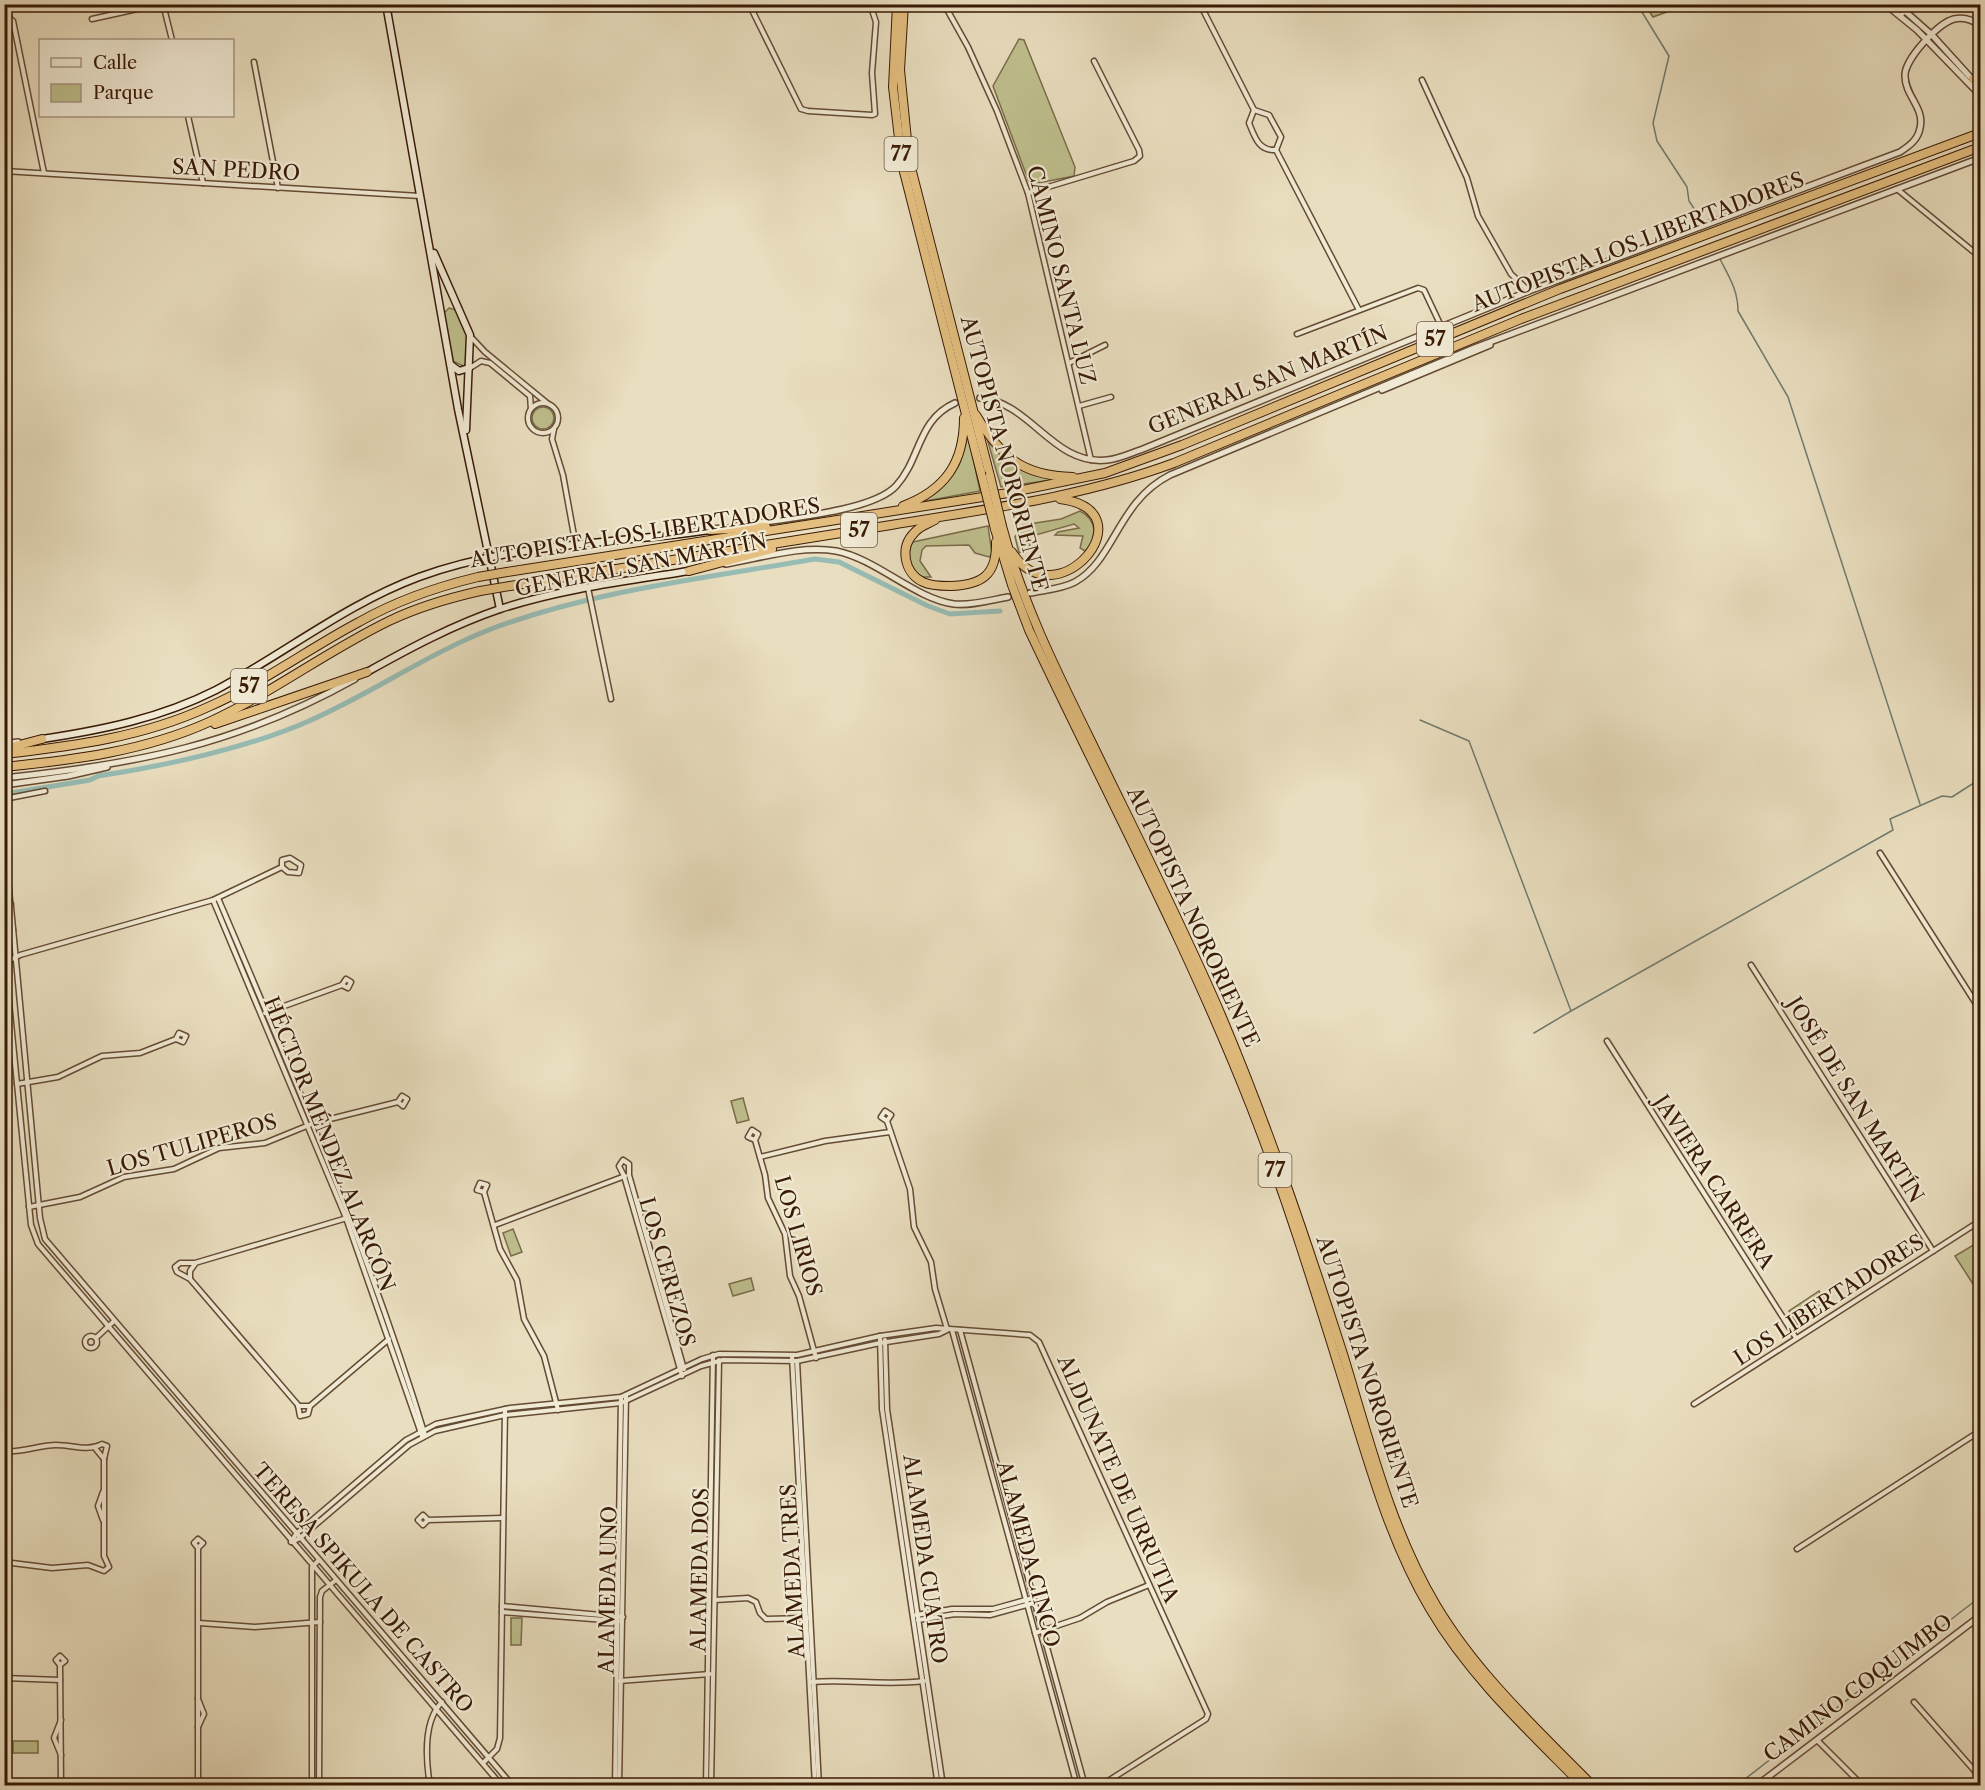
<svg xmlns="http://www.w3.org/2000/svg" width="1985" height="1790" font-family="'Libre Caslon Text',serif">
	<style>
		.green { fill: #bebf8d; stroke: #7b6c4a; stroke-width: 1.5 }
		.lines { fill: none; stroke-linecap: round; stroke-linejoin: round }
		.stream { stroke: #717b6e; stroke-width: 1.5 }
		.canal { stroke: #97bcb4; stroke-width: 5 }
		.minor-casing { stroke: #644b34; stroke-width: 7 }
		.tertiary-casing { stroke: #644b34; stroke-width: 8 }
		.secondary-casing { stroke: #381a06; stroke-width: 9 }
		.motorway-casing { stroke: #381a06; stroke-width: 10 }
		.minor { stroke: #f1ead5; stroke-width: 4 }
		.tertiary { stroke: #f1ead5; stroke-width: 5 }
		.secondary { stroke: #f1ead5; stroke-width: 6 }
		.motorway { stroke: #e4bf80; stroke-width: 8 }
		.motorway-bridge-casing { stroke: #381a06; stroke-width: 10; stroke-linecap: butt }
		.motorway-bridge { stroke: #e4bf80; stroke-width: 8 }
		.labels { text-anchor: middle; stroke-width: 4.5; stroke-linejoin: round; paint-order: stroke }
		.shield { fill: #f1ead5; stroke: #705844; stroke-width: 1.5 }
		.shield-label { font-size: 20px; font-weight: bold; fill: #381a06 }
		.street-label { font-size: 21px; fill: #381a06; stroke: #f1ead5 }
	</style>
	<rect width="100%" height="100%" fill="#e9debf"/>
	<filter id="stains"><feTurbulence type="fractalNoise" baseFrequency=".00333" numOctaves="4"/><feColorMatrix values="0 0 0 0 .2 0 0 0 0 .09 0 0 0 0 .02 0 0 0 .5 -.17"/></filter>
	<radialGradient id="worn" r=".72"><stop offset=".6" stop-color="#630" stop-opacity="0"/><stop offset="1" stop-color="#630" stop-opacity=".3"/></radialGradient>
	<g class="green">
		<polygon points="1645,5 1686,5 1653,17"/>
		<polygon points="1019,39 1024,40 1075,167 1074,176 1033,184 1029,182 993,86"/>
		<polygon points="449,308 456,310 468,337 466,364 463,366 453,361 444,313"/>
		<circle cx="543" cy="418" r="11"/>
		<path d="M968 435 980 491 915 503C941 490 967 470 964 437Z"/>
		<polygon points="988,442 1016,467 1032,474 1059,479 1001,487"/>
		<path d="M1080 511C1096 519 1100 539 1085 551L1080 548 1083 536 1055 535 1058 532 1079 528 1074 524 1032 536 1029 549 1019 553 1015 537 1023 525 1061 519Z"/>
		<path d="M988 526 992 554 989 557 975 553 969 545 926 546 922 550 920 561 931 577H921C911 567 903 554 913 542Z"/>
		<polygon points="743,1098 749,1120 737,1123 731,1101"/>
		<polygon points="513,1229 522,1252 511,1256 503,1233"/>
		<polygon points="1980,1241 1980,1295 1955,1256"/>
		<polygon points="751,1278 754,1290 733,1296 729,1284"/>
		<polygon points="1819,1291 1830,1308 1799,1327 1789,1311"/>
		<polygon points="511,1618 522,1618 521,1645 511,1645"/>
		<rect x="13" y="1741" width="25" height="12"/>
	</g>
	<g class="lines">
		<g class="stream">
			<polyline points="1637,4 1669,56 1653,123 1657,141 1687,187 1689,201 1703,222"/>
			<path d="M1720 259C1729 277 1738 290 1738 311L1788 397 1920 804"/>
			<polyline points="1420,720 1469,741 1571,1011 1534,1033"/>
			<polyline points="1571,1011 1893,830 1890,819 1942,796 1952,797 1980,779"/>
			<polyline points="1736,1786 1980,1597"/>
		</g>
		<path class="canal" d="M5 794 90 780 98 776C164 766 248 748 309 721 371 694 427 654 491 629 595 590 706 578 815 559L839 562 928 606 950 614 1000 611"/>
		<g class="minor-casing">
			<g id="minor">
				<polyline points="163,4 172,40"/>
				<polyline points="749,4 801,109 808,111 872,115 875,114 872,73 876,22 870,4"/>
				<polyline points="944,4 968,47 997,111 1028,193 1091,460"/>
				<polyline points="1200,4 1254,110"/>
				<polyline points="4,13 13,21 44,173"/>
				<polyline points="1900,16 1912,4"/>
				<polyline points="92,19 160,4"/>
				<polyline points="254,62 278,188"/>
				<polyline points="1422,80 1467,178 1478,216 1511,274 1529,291"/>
				<path d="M1254 110 1249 123C1255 138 1259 151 1276 150"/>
				<polyline points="1254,110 1269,115 1281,137 1276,150"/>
				<polyline points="188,116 203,183"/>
				<polyline points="1276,150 1359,310"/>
				<polyline points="4,171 420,196"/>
				<polyline points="1897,189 1980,257"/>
				<polyline points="1028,193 1134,161 1140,156 1139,150 1094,61"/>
				<polyline points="1297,334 1418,288 1424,290 1441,326"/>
				<polyline points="470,336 485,352 547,403"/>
				<polyline points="1069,363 1105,345"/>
				<polyline points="470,368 481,361 490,363 530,396 531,409"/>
				<circle cx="543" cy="418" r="15"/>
				<polyline points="1079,406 1111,397"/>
				<polyline points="554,429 552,439 563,475 575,541 574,545"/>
				<polyline points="588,588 611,699"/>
				<polyline points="4,799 45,791"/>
				<polyline points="4,837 10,901"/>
				<polyline points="1880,853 1980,1010"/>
				<polygon points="290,858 301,865 299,873 288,872 282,867 282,860"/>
				<polyline points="4,898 11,904 10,908 4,911"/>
				<path d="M218 898C293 1074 369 1251 425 1435"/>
				<polyline points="213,900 346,1218 422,1436"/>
				<polyline points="11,907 40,1218 45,1239 513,1786"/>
				<polyline points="4,931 13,930"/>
				<polyline points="4,952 31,1225 38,1244 502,1786"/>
				<polyline points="6,962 20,955 213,900 282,867"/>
				<polyline points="1751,965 1933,1251"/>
				<polyline points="265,1013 342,985 348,988 351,982 346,979 342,985"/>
				<polyline points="1607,1041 1796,1338"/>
				<polyline points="17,1084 58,1077 102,1056 140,1053 176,1039 179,1033 186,1036 183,1042 176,1039"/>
				<polyline points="887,1121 881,1117 885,1111 891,1115 887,1121 910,1189 914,1227 931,1262 935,1289 947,1329"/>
				<polyline points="755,1140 758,1134 752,1130 748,1137 755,1140 765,1175 768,1198 785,1234 790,1276 799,1296 816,1358"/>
				<polyline points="760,1157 825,1141 890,1132"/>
				<polyline points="484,1192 487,1185 480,1183 477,1190 484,1192 500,1249 517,1280 524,1319 544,1356 558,1410"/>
				<polyline points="29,1207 80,1197 124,1177 174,1169 219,1148 265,1143 314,1123 398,1102 403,1106 407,1099 402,1096 398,1102"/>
				<polyline points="495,1225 625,1176"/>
				<polyline points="190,1278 190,1271 195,1264"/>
				<polyline points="952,1330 1077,1786"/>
				<polyline points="960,1330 1085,1786"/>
				<polyline points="880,1336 882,1409 938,1786"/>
				<circle cx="91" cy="1342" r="6"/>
				<polyline points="96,1338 114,1321"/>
				<polyline points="885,1340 887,1409 943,1786"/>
				<polyline points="792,1356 815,1786"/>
				<polyline points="797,1361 819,1786"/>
				<polyline points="682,1376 624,1176 619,1166 623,1160 629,1164 629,1175 684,1369"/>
				<polyline points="1694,1404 1980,1221"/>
				<polyline points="298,1406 310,1406 389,1339"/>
				<polyline points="310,1406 308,1414 300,1416 298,1405 190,1279 177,1272 175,1267 180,1263 195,1263 347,1218"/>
				<polyline points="95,1448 104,1459"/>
				<path d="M4 1451C22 1453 39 1445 56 1445 73 1445 87 1452 102 1444L107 1446 104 1459V1556L109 1567 104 1571 88 1565 52 1568 4 1562"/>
				<polyline points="103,1520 98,1506 103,1492"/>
				<polyline points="428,1520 423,1525 418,1520 423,1515 428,1520 503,1518"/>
				<polyline points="291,1542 296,1534 406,1440 436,1424 510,1408 621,1397 702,1359 719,1354 797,1355 880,1336 936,1328 1030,1335 1039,1342 1208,1714 1206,1719 1100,1786"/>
				<polyline points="292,1542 300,1538 409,1445 435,1431 505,1415 621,1403 701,1366 723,1360 797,1361 880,1343 939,1334 947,1330"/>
				<polyline points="1797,1549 1980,1431"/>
				<polyline points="715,1600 748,1598 756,1602 760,1613 766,1619 807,1618"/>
				<polyline points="502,1606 623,1617"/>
				<polyline points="502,1612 618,1621"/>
				<polyline points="916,1615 952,1609 993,1609 1033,1598"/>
				<polyline points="918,1620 955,1614 990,1615 1034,1603"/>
				<polyline points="199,1623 255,1627 320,1622"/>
				<polyline points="1035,1633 1080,1618 1107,1602 1149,1585"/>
				<polyline points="60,1665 65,1661 60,1656 56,1660 60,1665 61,1786"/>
				<polyline points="4,1678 60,1680"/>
				<polyline points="619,1681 710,1674"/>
				<path d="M812 1682C850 1679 886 1686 924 1681"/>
				<polyline points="1914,1702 1980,1777"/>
				<polyline points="61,1720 54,1738 61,1755"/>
				<polyline points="198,1727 204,1714 198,1699"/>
				<polyline points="1817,1740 1863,1786"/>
				<polyline points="483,1763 497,1749 500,1738 505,1409"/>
				<polyline points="198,1786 198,1548 194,1543 198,1539 203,1543 198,1548"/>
				<polyline points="312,1786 312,1567 319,1560"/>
				<polyline points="319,1786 320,1597 322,1591 336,1580"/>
				<path d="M430 1786C426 1761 423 1721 442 1702"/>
				<polyline points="615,1786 621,1397"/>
				<polyline points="619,1786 626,1395"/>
				<polyline points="706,1786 713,1355"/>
				<polyline points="711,1786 719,1360"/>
			</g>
		</g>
		<g class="tertiary-casing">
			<g id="tertiary">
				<polyline points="1885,4 1917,30 1980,95"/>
				<polyline points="1897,4 1932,35 1980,88"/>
				<polyline points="1382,390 1490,345"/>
				<path d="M980 398C1031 402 1053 466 1107 460 1119 459 1131 453 1143 449L1529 291 1900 152C1909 146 1918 140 1920 128 1925 108 1905 96 1905 76 1904 60 1938 23 1954 19 1964 17 1973 20 1980 26"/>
				<path d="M737 526C775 519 871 513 896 486 921 459 917 420 955 403"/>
				<path d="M726 564C761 558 801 545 836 551 877 559 915 599 954 604 971 606 991 600 1008 597"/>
				<path d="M1030 593C1045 590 1062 589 1075 582 1115 560 1117 502 1170 475L1474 348 1980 158"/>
				<polyline points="4,744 18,742"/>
				<path d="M4 778C137 764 237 745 355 679"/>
				<polyline points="4,785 68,776 107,767"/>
				<polyline points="1756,1786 1980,1616"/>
			</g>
		</g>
		<g class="secondary-casing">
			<g id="secondary">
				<polyline points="386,4 458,409 500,609"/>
				<polyline points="434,253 470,335 466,430"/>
				<polyline points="451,365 459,371 469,368"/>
				<path d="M367 672C410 648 453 625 500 609 561 589 626 581 689 571"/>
				<path d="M42 739C102 730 161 718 216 690 284 654 346 604 419 577 511 543 614 544 710 530"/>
			</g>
		</g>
		<g class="motorway-casing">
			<g id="motorway">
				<polyline points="897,4 893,87 902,164 981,473"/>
				<polyline points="904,4 900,70 909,160 990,476"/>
				<polyline points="1973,79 1980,83"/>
				<path d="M976 415C1001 457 1022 476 1073 477"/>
				<path d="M903 506C945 490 964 463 964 418"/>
				<path d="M935 520C928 524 920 526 915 532 899 547 904 573 923 582 931 586 941 586 950 586 982 585 997 575 996 542"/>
				<path d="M1002 526C1022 602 1056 670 1091 741 1135 832 1181 922 1221 1015 1268 1126 1306 1239 1343 1354 1369 1438 1390 1528 1436 1605 1477 1674 1537 1729 1593 1786"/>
				<path d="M995 529 1012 585 1029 630C1104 789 1187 944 1251 1107 1289 1204 1319 1304 1350 1403 1372 1474 1392 1545 1430 1609 1470 1677 1528 1730 1583 1786"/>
				<polyline points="710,530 766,527"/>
				<path d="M1012 552C1055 622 1152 511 1060 499"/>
				<polyline points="689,571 772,549"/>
				<polyline points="507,572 1008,493 1105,473 1182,445 1560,289 1980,133"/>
				<path d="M510 586C637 566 764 546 891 525 987 509 1082 497 1174 463L1521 319 1980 147"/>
				<polyline points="215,724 367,672"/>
				<polyline points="4,749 42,739"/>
				<path d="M4 754C74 746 143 737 208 707 261 684 308 649 359 622 396 601 436 587 478 577"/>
				<path d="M4 767C74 760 145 751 209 722 272 693 327 651 389 621 418 607 449 598 480 591"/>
			</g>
		</g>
		<use href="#minor" class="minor"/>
		<use href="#tertiary" class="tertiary"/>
		<use href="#secondary" class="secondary"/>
		<use href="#motorway" class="motorway"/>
		<g class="motorway-bridge-casing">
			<g id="motorway-bridge">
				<polyline points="981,473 995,529"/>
				<polyline points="990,476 1002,526"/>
				<polyline points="478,577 507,572"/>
				<polyline points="480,591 510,586"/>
			</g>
		</g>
		<use href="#motorway-bridge" class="motorway-bridge"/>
	</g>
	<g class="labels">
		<g class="shield">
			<rect x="884.5" y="137" width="33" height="34" rx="4.5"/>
			<rect x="1417" y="322" width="36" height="34" rx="4.5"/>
			<rect x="841" y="513" width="36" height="34" rx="4.5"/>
			<rect x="231" y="669" width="36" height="34" rx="4.5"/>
			<rect x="1258.5" y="1153" width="33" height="34" rx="4.5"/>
		</g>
		<g class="shield-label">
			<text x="901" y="161">77</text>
			<text x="1435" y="346">57</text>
			<text x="859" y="537">57</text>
			<text x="249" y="693">57</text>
			<text x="1275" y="1177">77</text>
		</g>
		<g class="street-label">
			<text transform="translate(236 170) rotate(3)" y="7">SAN PEDRO</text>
			<text transform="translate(1638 242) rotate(-21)" y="7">AUTOPISTA LOS LIBERTADORES</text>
			<text transform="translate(1061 275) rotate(76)" y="7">CAMINO SANTA LUZ</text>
			<text transform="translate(1268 380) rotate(-22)" y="7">GENERAL SAN MARTÍN</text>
			<text transform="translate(1004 454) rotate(75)" y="7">AUTOPISTA NORORIENTE</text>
			<text transform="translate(645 533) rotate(-9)" y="7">AUTOPISTA LOS LIBERTADORES</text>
			<text transform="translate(641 565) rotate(-11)" y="7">GENERAL SAN MARTÍN</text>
			<text transform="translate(1193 917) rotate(65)" y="7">AUTOPISTA NORORIENTE</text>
			<text transform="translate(1855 1100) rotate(58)" y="7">JOSÉ DE SAN MARTÍN</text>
			<text transform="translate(329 1144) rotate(68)" y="7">HÉCTOR MÉNDEZ ALARCÓN</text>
			<text transform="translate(192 1145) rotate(-16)" y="7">LOS TULIPEROS</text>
			<text transform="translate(1714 1182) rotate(57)" y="7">JAVIERA CARRERA</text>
			<text transform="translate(798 1236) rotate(74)" y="7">LOS LIRIOS</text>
			<text transform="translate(667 1272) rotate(74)" y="7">LOS CEREZOS</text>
			<text transform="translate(1829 1300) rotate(-33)" y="7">LOS LIBERTADORES</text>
			<text transform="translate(1367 1372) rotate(72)" y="7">AUTOPISTA NORORIENTE</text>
			<text transform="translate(1118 1479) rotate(66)" y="7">ALDUNATE DE URRUTIA</text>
			<text transform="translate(1028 1554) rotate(75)" y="7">ALAMEDA CINCO</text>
			<text transform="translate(925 1559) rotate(82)" y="7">ALAMEDA CUATRO</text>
			<text transform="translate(700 1570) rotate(-89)" y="7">ALAMEDA DOS</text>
			<text transform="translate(793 1571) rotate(-93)" y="7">ALAMEDA TRES</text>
			<text transform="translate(363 1588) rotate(49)" y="7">TERESA SPIKULA DE CASTRO</text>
			<text transform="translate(608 1590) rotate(-89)" y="7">ALAMEDA UNO</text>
			<text transform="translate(1858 1688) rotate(-37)" y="7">CAMINO COQUIMBO</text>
		</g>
	</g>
	<rect width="1985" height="1790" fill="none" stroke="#e9debf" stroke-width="24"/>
	<rect x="6" y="6" width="1973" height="1778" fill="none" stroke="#381a06" stroke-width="3"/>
	<rect x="12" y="12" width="1961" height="1766" fill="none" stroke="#381a06" stroke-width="1.5"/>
	<rect x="39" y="39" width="195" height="78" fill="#f1ead5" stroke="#a79782" stroke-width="1.5"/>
	<rect x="51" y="58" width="30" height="9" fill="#f1ead5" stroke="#a79782" stroke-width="1.5"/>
	<text x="93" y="69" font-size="18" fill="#381a06">Calle</text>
	<rect x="51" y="84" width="30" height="18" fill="#bebf8d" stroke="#a79782" stroke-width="1.5"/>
	<text x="93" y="99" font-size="18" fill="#381a06">Parque</text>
	<rect width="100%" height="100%" filter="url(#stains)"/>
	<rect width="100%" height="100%" fill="url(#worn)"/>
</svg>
